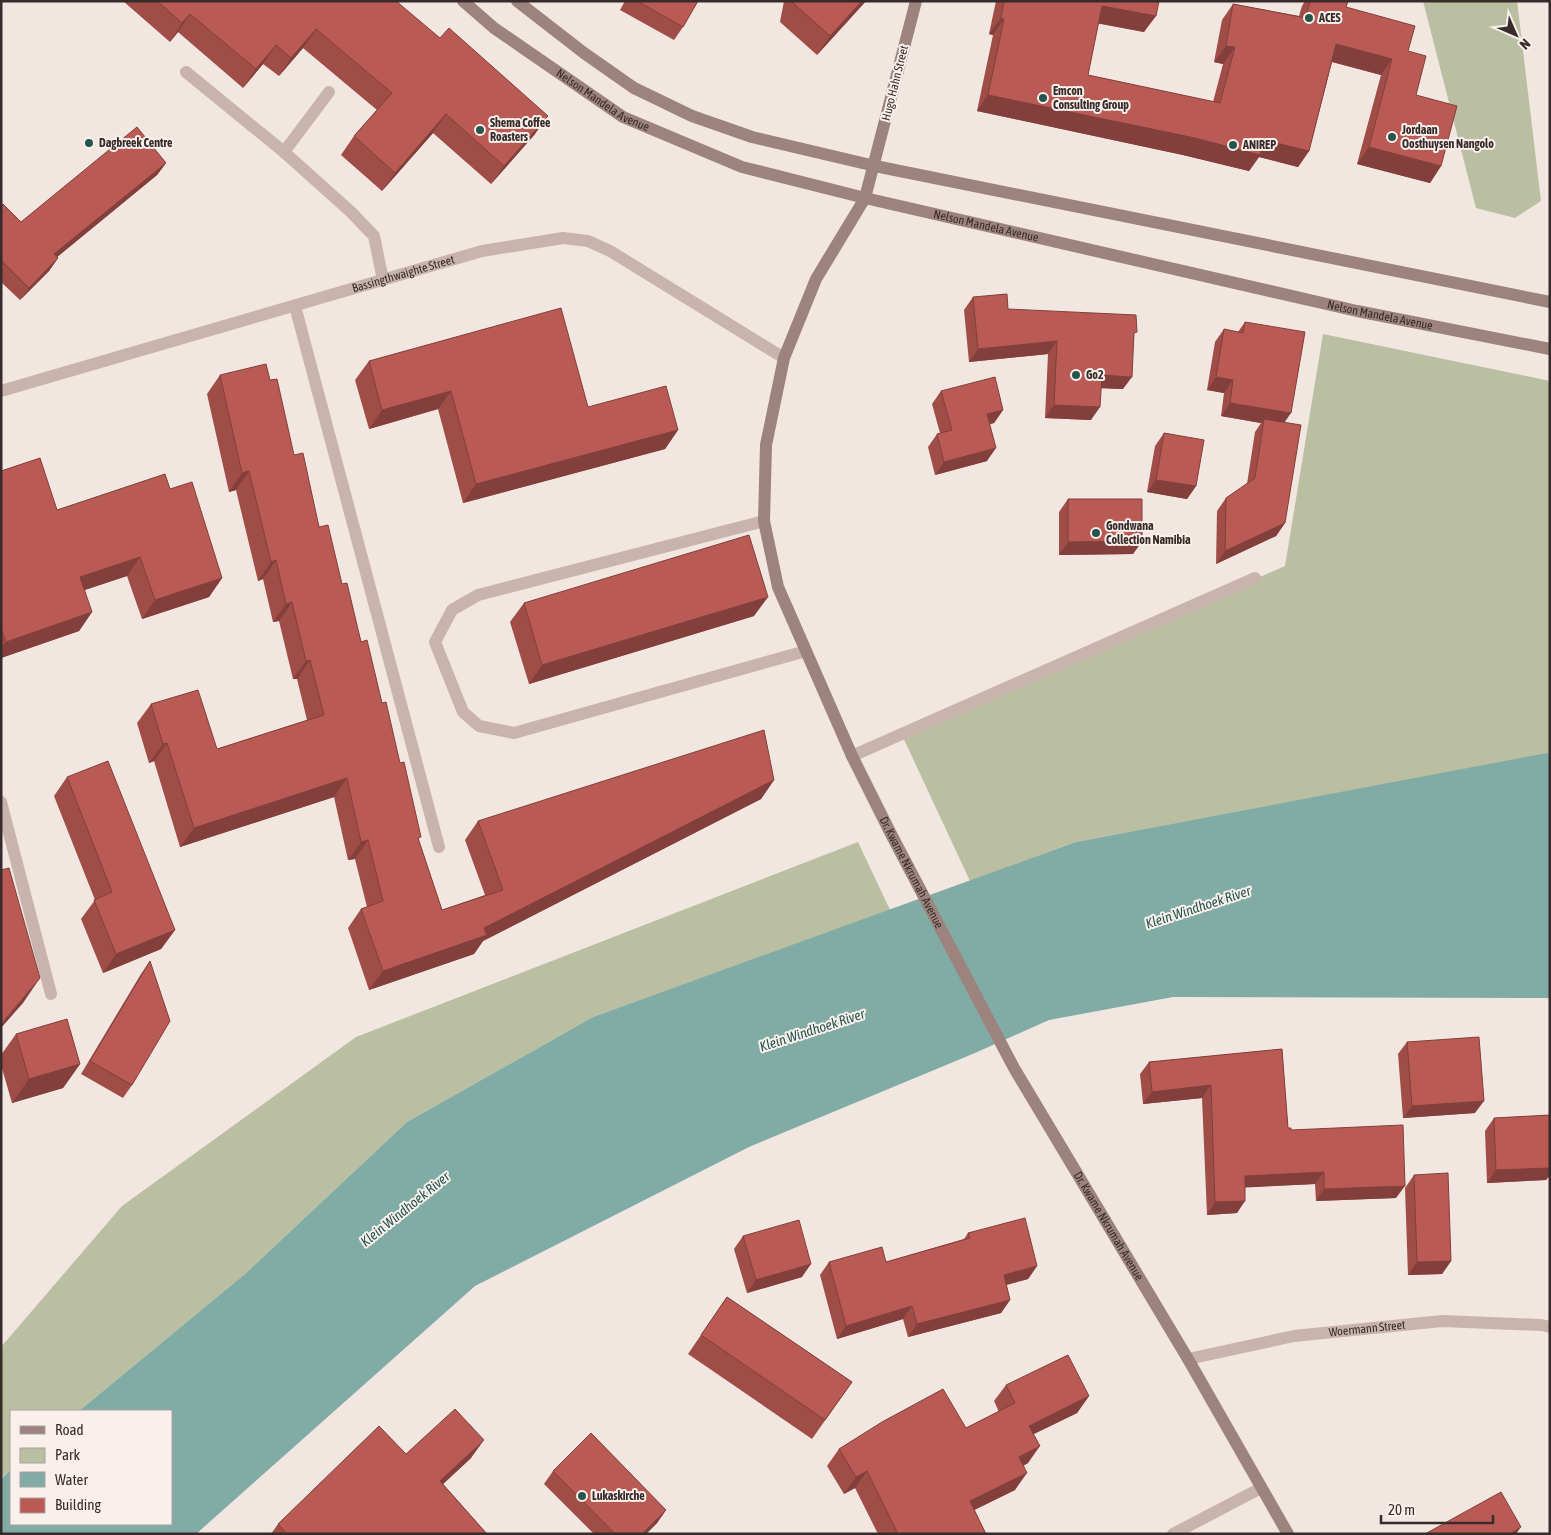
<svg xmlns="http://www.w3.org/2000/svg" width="1551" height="1535" font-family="'Asap Condensed',sans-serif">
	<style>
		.green { fill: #babfa1 }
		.water { fill: #81aba5 }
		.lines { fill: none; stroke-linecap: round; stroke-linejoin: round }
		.lane { stroke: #c8b4ad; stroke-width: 12 }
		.street { stroke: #c8b4ad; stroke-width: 12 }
		.secondary { stroke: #9c837e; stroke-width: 12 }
		.wall { fill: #a04d48 }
		.shaded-wall { fill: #823f3b }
		.building { fill: #ba5a54; stroke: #823f3b }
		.poi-dot { fill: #24554f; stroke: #f9f0ec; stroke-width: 2 }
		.labels { text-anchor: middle; stroke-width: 4; stroke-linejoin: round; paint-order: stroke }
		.poi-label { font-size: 12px; font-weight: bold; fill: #372c2b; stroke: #f9f0ec; text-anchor: start }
		.street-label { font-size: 12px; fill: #372c2b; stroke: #f9f0ec }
		.water-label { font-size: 14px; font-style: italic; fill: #24554f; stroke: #f9f0ec }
	</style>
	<rect width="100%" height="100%" fill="#f1e6e0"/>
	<g class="green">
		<polygon points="1423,1 1517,1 1541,201 1515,218 1476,208"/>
		<polygon points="1323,334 1550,381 1550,753 1076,842 970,881 901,733 1285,566"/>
		<polygon points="858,842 890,910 593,1017 407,1122 245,1274 79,1411 11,1411 11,1469 1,1478 1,1347 122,1206 356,1037"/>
	</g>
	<polygon class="water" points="1547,753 1550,753 1550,998 1173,997 1049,1020 975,1053 749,1147 475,1286 196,1534 1,1534 1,1479 11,1469 11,1524 171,1524 171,1411 79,1411 245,1274 407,1122 593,1017 1076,842"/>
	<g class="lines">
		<g class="lane">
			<polyline points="186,72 284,152 351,212 374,236 383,280"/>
			<polyline points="284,152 329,92"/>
			<polyline points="764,521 478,595 452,610 435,642 463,712 479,726 514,733 806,651"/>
			<polyline points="852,756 1255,578"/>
			<polyline points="1,802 51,994"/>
		</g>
		<g class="street">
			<polyline points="295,306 439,847"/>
			<path id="s1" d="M1 391 482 251 563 238 588 241 610 251 784 358"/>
			<path id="s2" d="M1188 1359 1294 1336 1442 1321 1541 1325 1550 1327"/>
			<polyline points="1173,1534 1261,1488"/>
		</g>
		<g class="secondary">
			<path id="s3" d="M463 1 494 28 623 117 742 167 865 198 1357 311 1550 349"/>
			<polyline points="517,1 584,53 634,88 692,116 752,137 875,166 1550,302"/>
			<path id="s4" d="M916 1 865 198 816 279 784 358 766 445 764 521 778 587 852 756 891 834 1014 1068 1188 1359 1288 1534"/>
		</g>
	</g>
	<g class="wall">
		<polygon points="123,1 396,1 535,134 491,184 433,133 382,191 341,155 354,136 377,110 303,48 279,76 263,64 243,88 178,32 170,42"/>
		<polygon points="625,1 698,1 683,27 674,40 620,10"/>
		<polygon points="784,1 866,1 817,55 780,22"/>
		<polygon points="996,1 1159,1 1144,32 1098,23 1088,75 1213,102 1223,64 1214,62 1222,20 1233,4 1299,16 1302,6 1305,1 1348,1 1346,7 1408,51 1416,95 1441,166 1430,183 1357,164 1381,75 1332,62 1309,151 1298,167 1259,157 1249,171 1183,155 977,111 993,35 989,34"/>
		<polygon points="166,163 157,175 57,257 58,258 49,271 20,300 1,282 1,206 21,222"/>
		<polygon points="973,297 1008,309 1134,337 1123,389 1101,388 1091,420 1045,418 1048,354 969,362 964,310"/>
		<polygon points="1245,322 1285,422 1285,523 1276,536 1216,564 1217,511 1226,498 1247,484 1255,432 1261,423 1221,416 1224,393 1207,390 1215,342 1224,329 1238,332"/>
		<polygon points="369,361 588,407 678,430 665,449 463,503 438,409 369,429 355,380"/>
		<polygon points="220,375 270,380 294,455 319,527 342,584 382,703 419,841 442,910 485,895 465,840 478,821 774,780 761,799 483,941 474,954 369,990 348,928 361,909 367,907 355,859 348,860 334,797 180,847 154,761 149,763 137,723 151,704 217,749 307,720 297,679 293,679 279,621 273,622 263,579 258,581 236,490 229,492 207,394"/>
		<polygon points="941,391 1003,410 994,423 990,424 987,461 935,475 928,447 937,434 940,433 932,404"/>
		<polygon points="1164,433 1196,486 1187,499 1147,492 1155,446"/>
		<polygon points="1,471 57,510 170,489 222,578 209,597 142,619 127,576 84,590 92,612 79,631 1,658"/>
		<polygon points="1068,499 1142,541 1133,554 1059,555 1059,512"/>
		<polygon points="524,603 754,616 529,684 510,622"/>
		<polygon points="67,777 175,930 161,949 103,973 81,919 95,900 54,796"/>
		<polygon points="150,961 132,1085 123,1098 81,1074 141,974"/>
		<polygon points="16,1034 80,1064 63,1088 12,1103 1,1065 1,1055"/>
		<polygon points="1407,1042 1475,1113 1403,1118 1398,1054"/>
		<polygon points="1282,1049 1288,1128 1396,1198 1316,1201 1315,1184 1245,1187 1237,1213 1207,1215 1202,1098 1143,1104 1140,1074 1149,1062"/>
		<polygon points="1550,1115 1550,1175 1546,1180 1487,1183 1485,1131 1494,1118"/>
		<polygon points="1414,1175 1451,1261 1442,1274 1408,1275 1405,1188"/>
		<polygon points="968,1233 1037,1266 1028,1279 1006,1285 1010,1300 1001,1313 908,1337 903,1319 837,1339 820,1275 829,1262 886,1262 964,1239"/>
		<polygon points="743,1236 802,1277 747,1293 734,1249"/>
		<polygon points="727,1297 852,1382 812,1439 688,1354"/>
		<polygon points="1006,1385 1089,1396 1077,1413 1034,1434 1028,1463 1023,1466 1015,1490 974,1510 986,1534 878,1534 855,1488 844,1494 827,1466 839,1449 966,1428 999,1412 994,1401"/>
		<polygon points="406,1454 471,1458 443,1484 487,1534 271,1534 278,1524"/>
		<polygon points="553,1471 666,1510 657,1523 646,1534 594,1534 544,1484"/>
	</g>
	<g class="shaded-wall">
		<polygon points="862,1 866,1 817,55 830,36"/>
		<polygon points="1102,6 1156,16 1144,32 1090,22"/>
		<polygon points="190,14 178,32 170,42 182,23"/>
		<polygon points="1001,18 1004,19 993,35 989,34"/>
		<polygon points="316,29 303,48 279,76 291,58"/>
		<polygon points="1336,44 1392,59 1381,75 1325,60"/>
		<polygon points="276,45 263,64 243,88 256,69"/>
		<polygon points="1226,46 1235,47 1223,64 1214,62"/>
		<polygon points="988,95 1264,140 1309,151 1298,167 1259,157 1249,171 1183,155 977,111"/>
		<polygon points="446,114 433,133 382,191 395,173"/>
		<polygon points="548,116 535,134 491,184 504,166"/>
		<polygon points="1369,147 1441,166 1430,183 1357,164"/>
		<polygon points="166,163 157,175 45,267 54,254"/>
		<polygon points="58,258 49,271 20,300 29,288"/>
		<polygon points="1057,341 1048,354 969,362 978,349"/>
		<polygon points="1102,375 1132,377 1123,389 1093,388"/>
		<polygon points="1216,377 1233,380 1224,393 1207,390"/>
		<polygon points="451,391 438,409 369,429 382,410"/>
		<polygon points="1230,403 1291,413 1282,426 1264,419 1261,423 1221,416"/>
		<polygon points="1054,405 1100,407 1091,420 1045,418"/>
		<polygon points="1003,410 994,423 978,427 987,414"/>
		<polygon points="678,430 665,449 463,503 476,484"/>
		<polygon points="996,448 987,461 935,475 944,462"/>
		<polygon points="249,471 236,490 229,492 242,473"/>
		<polygon points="1156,480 1196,486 1187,499 1147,492"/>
		<polygon points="1285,523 1276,536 1216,564 1225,551"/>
		<polygon points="1142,541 1133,554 1059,555 1068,542"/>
		<polygon points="140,557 127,576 67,596 80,577"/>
		<polygon points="276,560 263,579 258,581 271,562"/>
		<polygon points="222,578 209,597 142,619 155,600"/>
		<polygon points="768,597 754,616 529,684 542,665"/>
		<polygon points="292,602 279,621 273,622 286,604"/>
		<polygon points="92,612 79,631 1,658 1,648 6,642"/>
		<polygon points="310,660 297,679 293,679 306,661"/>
		<polygon points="167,743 154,761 149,763 163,744"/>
		<polygon points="347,778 334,797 180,847 194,828"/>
		<polygon points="774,780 761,799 483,941 474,954 369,990 383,971 484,928"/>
		<polygon points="368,840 355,859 348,860 361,842"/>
		<polygon points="175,930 161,949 103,973 116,954"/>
		<polygon points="40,978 23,1003 1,1028 1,1024"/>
		<polygon points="80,1064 63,1088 12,1103 29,1079"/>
		<polygon points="1211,1085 1202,1098 1143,1104 1152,1092"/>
		<polygon points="1484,1101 1475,1113 1403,1118 1412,1106"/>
		<polygon points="1550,1168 1550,1175 1546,1180 1487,1183 1496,1170"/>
		<polygon points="1324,1172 1315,1184 1236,1188 1245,1176"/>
		<polygon points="1405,1186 1396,1198 1316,1201 1324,1189"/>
		<polygon points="1245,1201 1237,1213 1207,1215 1215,1202"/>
		<polygon points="1451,1261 1442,1274 1408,1275 1417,1262"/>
		<polygon points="811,1264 802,1277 747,1293 756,1280"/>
		<polygon points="1037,1266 1028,1279 995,1288 1004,1275"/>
		<polygon points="1010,1300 1001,1313 908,1337 917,1324"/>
		<polygon points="912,1306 903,1319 837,1339 846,1326"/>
		<polygon points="1089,1396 1077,1413 1017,1442 1029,1426"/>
		<polygon points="484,1440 471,1458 427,1499 440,1481"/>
		<polygon points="1040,1446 1028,1463 1007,1474 1019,1457"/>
		<polygon points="867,1471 855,1488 844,1494 856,1477"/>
		<polygon points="1027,1473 1015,1490 958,1518 970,1501"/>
		<polygon points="666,1510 657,1523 646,1534 642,1534"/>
		<polygon points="1521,1527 1516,1534 1509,1534"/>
	</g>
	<g class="building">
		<polygon points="157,1 396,1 440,38 449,28 548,116 504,166 446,114 395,173 354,136 392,93 316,29 291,58 276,45 256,69 190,14 182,23"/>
		<polygon points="637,1 698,1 683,27"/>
		<polygon points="793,1 862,1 830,36 793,3"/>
		<polygon points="1004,1 1159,1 1156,16 1102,6 1088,75 1220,103 1235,47 1226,46 1233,4 1306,18 1310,1 1348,1 1346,7 1415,26 1408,51 1426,56 1416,95 1457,106 1441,166 1369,147 1392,59 1336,44 1309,151 1264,140 1260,155 1195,138 988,95 1004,19 1001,18"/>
		<polygon points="137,127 166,163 54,254 58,258 29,288 1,260 1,206 3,204 21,222"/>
		<polygon points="1007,294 1008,309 1136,315 1137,332 1134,333 1132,377 1102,375 1100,407 1054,405 1057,341 978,349 973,297"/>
		<polygon points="561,308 588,407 666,386 678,430 476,484 451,391 382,410 369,361"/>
		<polygon points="1245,322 1305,332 1291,413 1230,403 1233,380 1216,377 1224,329 1243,333"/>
		<polygon points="266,364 270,380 277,379 294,455 303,453 319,527 328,525 342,584 347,583 361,642 367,640 382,703 386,702 400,763 404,762 421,837 418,838 442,910 503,890 478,821 764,730 774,780 484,928 487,935 383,971 361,909 383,901 368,840 361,842 347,778 194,828 167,743 163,744 151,704 198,690 217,749 324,715 310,660 306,661 292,602 286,604 276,560 271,562 249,471 242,473 220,375"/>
		<polygon points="995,377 1003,410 987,414 996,448 944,462 937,434 952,430 941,391"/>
		<polygon points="1264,419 1301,425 1285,523 1225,551 1226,498 1255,478"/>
		<polygon points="1164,433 1204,440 1196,486 1156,480"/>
		<polygon points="40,458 57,510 165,474 170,489 192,482 222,578 155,600 140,557 80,577 92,612 6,642 1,628 1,471"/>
		<polygon points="1068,499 1142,499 1142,541 1068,542"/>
		<polygon points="749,535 768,597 542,665 524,603"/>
		<polygon points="108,761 175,930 116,954 94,900 112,892 67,777"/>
		<polygon points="9,868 40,978 1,1024 1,870"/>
		<polygon points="150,961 170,1021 132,1085 90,1061"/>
		<polygon points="67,1019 80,1064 29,1079 16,1034"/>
		<polygon points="1479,1037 1484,1101 1412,1106 1407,1042"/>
		<polygon points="1282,1049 1288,1128 1291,1128 1291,1130 1403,1125 1405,1186 1324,1189 1324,1172 1245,1176 1245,1201 1215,1202 1211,1085 1152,1092 1149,1062"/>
		<polygon points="1550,1115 1550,1168 1496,1170 1494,1118"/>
		<polygon points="1448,1173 1451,1261 1417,1262 1414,1175"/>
		<polygon points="1025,1218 1037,1266 1004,1275 1010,1300 917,1324 912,1306 846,1326 829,1262 882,1247 886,1262 970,1238 968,1233"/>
		<polygon points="799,1220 811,1264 756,1280 743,1236"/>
		<polygon points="727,1297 852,1382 825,1420 701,1335"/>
		<polygon points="1068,1355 1089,1396 1029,1426 1040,1446 1019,1457 1027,1473 970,1501 986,1534 898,1534 867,1471 856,1477 839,1449 882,1422 943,1389 966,1428 1015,1403 1006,1385"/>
		<polygon points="455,1409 484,1440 440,1481 487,1534 287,1534 278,1524 379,1426 406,1454"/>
		<polygon points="591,1433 666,1510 642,1534 615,1534 553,1471"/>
		<polygon points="1501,1492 1521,1527 1509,1534 1425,1534"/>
	</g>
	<g class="poi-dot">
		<circle cx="1309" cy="18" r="5"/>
		<circle cx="1043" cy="98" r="5"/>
		<circle cx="480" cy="130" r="5"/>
		<circle cx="1392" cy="137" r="5"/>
		<circle cx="89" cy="143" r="5"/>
		<circle cx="1233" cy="145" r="5"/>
		<circle cx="1076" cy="375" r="5"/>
		<circle cx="1096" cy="533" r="5"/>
		<circle cx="582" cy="1496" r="5"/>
	</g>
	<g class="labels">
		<g class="poi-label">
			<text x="1319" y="22">ACES</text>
			<text x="1053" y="95">Emcon<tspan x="1053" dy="14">Consulting Group</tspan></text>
			<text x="490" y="127">Shema Coffee<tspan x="490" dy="14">Roasters</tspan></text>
			<text x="1402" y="134">Jordaan<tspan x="1402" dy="14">Oosthuysen Nangolo</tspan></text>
			<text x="99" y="147">Dagbreek Centre</text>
			<text x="1243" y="149">ANIREP</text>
			<text x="1086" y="379">Go2</text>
			<text x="1106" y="530">Gondwana<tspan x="1106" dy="14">Collection Namibia</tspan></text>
			<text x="592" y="1500">Lukaskirche</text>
		</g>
		<g class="street-label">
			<text transform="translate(895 83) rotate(-76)" y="4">Hugo Hahn Street</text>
			<text dy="4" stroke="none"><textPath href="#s3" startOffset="172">Nelson Mandela Avenue</textPath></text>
			<text dy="4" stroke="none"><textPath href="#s3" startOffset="578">Nelson Mandela Avenue</textPath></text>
			<text dy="4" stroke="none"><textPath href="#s1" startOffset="419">Bassingthwaighte Street</textPath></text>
			<text dy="4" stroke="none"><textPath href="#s3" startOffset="982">Nelson Mandela Avenue</textPath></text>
			<text dy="4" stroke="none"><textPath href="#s4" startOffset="931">Dr. Kwame Nkrumah Avenue</textPath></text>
			<text dy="4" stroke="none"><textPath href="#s4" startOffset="1336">Dr. Kwame Nkrumah Avenue</textPath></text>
			<text dy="4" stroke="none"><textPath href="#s2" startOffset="182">Woermann Street</textPath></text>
		</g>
		<g class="water-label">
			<text transform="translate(1198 907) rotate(-18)" y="5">Klein Windhoek River</text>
			<text transform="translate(812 1030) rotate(-18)" y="5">Klein Windhoek River</text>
			<text transform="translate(405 1209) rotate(-39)" y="5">Klein Windhoek River</text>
		</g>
	</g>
	<rect width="1551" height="1535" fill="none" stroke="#372c2b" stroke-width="5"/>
	<rect x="10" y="1410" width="162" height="115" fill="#f9f0ec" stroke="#aba29f"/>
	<rect x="20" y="1426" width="25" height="8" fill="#9c837e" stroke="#aba29f"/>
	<text x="55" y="1435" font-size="15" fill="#372c2b">Road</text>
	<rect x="20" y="1448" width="25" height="15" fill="#babfa1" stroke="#aba29f"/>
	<text x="55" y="1460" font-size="15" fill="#372c2b">Park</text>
	<rect x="20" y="1472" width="25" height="15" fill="#81aba5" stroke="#aba29f"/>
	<text x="55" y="1485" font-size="15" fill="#372c2b">Water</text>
	<rect x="20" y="1498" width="25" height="15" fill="#ba5a54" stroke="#aba29f"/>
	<text x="55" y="1510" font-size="15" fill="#372c2b">Building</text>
	<g transform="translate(1516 35) rotate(135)" stroke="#f9f0ec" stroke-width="4" paint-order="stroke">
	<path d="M0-4L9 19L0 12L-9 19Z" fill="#372c2b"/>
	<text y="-8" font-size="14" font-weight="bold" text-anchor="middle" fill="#372c2b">N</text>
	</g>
	<path d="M1381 1515v8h112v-8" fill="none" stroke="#372c2b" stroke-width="2.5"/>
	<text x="1388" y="1515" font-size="15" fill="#372c2b" stroke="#f9f0ec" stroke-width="4" paint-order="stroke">20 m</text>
</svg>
